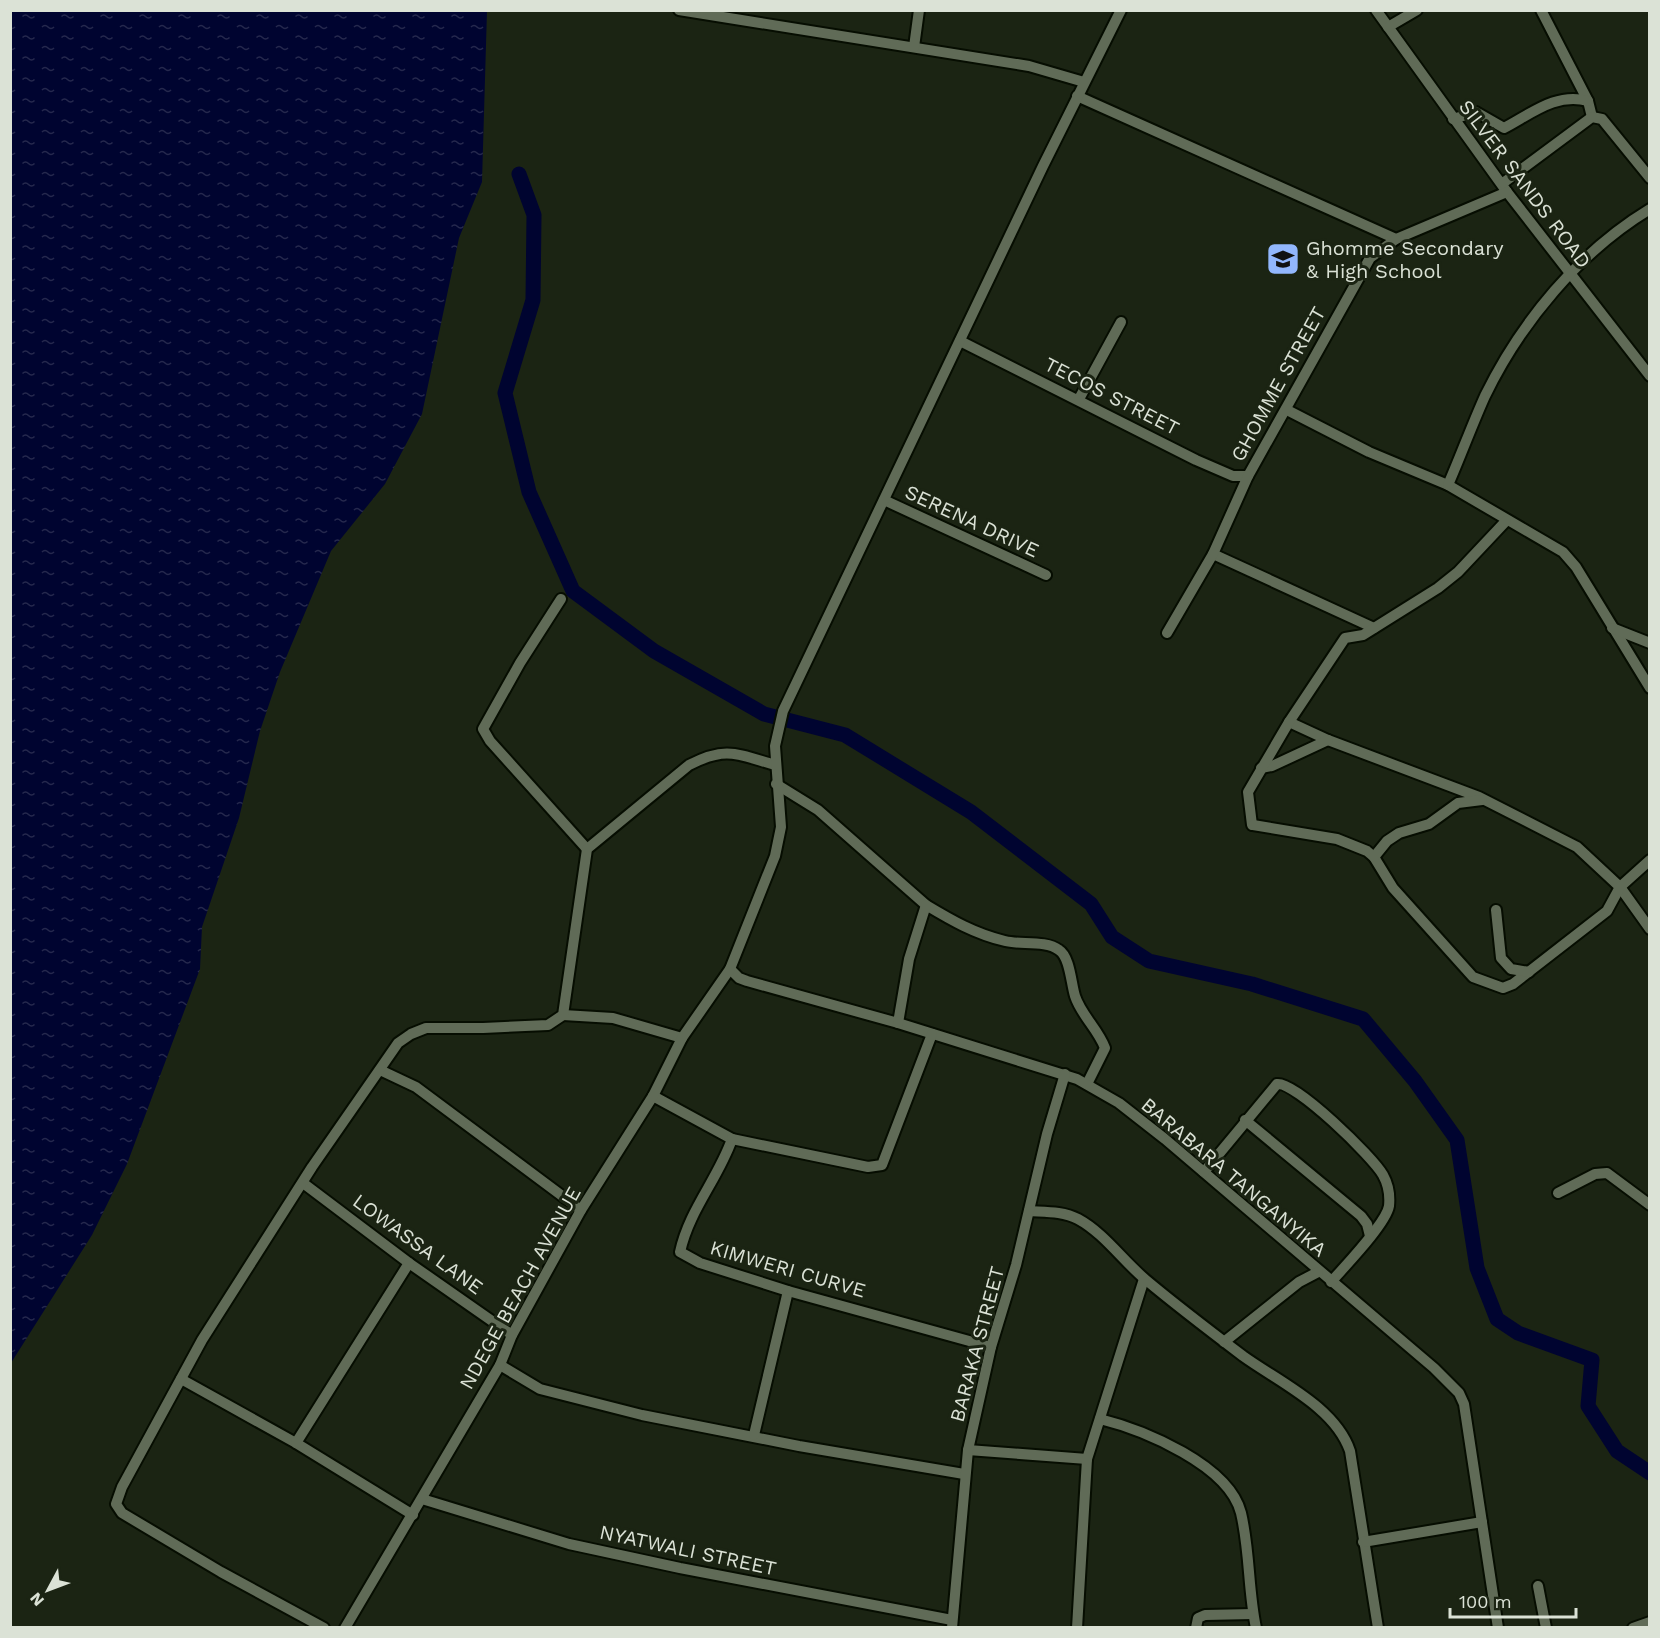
<svg xmlns="http://www.w3.org/2000/svg" width="1660" height="1638" font-family="'Work Sans',sans-serif">
	<style>
		.water { fill: url(#water-ripples) }
		.lines { fill: none; stroke-linecap: round; stroke-linejoin: round }
		.river { stroke: #000430; stroke-width: 15 }
		.minor-casing { stroke: #060d01; stroke-width: 14 }
		.minor { stroke: #606b57; stroke-width: 10 }
		.labels { text-anchor: middle; stroke-width: 6; stroke-linejoin: round; paint-order: stroke }
		.street-label { font-size: 20px; fill: #dbe2d6; stroke: #1b2413 }
		.poi-label { font-size: 20px; fill: #dbe2d6; stroke: #1b2413; text-anchor: start }
	</style>
	<defs>
		<pattern id="water-ripples" width="26" height="14" patternUnits="userSpaceOnUse" patternTransform="scale(1.5)"><rect width="26" height="14" fill="#000430"/><path d="M2 4q2-2 4 0t4 0M15 11q2-2 4 0t4 0" fill="none" stroke="#25284d"/></pattern>
	</defs>
	<rect width="100%" height="100%" fill="#1b2413"/>
	<polygon class="water" points="11,10 487,11 482,182 459,238 422,414 385,484 331,551 280,672 260,731 239,818 202,927 200,969 127,1164 92,1235 11,1363"/>
	<g class="lines">
		<polyline class="river" points="519,174 534,215 533,300 505,393 529,492 573,591 654,651 764,714 845,735 971,812 1091,904 1112,937 1149,961 1252,984 1363,1019 1415,1081 1457,1140 1477,1268 1497,1319 1518,1333 1592,1360 1588,1406 1617,1451 1650,1473"/>
		<g class="minor-casing">
			<g id="minor">
				<polyline points="679,10 1029,66 1084,82"/>
				<polyline points="1376,10 1507,192 1650,376"/>
				<polyline points="1541,10 1588,101 1592,117"/>
				<polyline points="1388,27 1417,10"/>
				<polyline points="914,47 919,10"/>
				<polyline points="1077,96 1396,239"/>
				<path d="M1453 119 1476 112 1504 128C1531 114 1556 92 1588 101"/>
				<polyline points="1503,183 1592,117 1602,119 1650,178"/>
				<polyline points="960,341 1196,460 1233,476 1248,476"/>
				<polyline points="1079,399 1121,322"/>
				<polyline points="1287,410 1369,452 1448,485 1563,552 1576,567 1650,688"/>
				<path d="M1448 485C1461 455 1472 425 1485 396 1521 322 1579 252 1650 209"/>
				<polyline points="884,500 1046,575"/>
				<polyline points="1213,554 1374,628"/>
				<polyline points="561,599 520,663 483,729 490,741 587,849"/>
				<polyline points="1612,628 1650,643"/>
				<polyline points="1167,633 1213,554 1248,476 1370,258 1396,239 1507,192"/>
				<polyline points="1289,722 1328,740 1479,797 1577,847 1620,887 1650,929"/>
				<polyline points="1261,768 1272,766 1328,740"/>
				<path d="M776 784 818 810 926 905C951 920 975 934 1005 941 1020 945 1046 940 1059 950 1070 957 1071 983 1075 996 1081 1015 1098 1029 1105 1048L1087 1084"/>
				<polyline points="1252,825 1248,792 1289,722 1345,638 1363,635 1438,588 1458,572 1506,521"/>
				<polyline points="1253,825 1337,839 1367,851 1374,857 1393,888 1473,977 1503,988 1513,984 1607,911 1620,887 1650,860"/>
				<polyline points="1374,857 1387,841 1399,833 1429,824 1458,803 1482,800"/>
				<polyline points="1496,910 1501,958 1511,969 1529,972"/>
				<polyline points="730,969 739,978 747,981 898,1023 1077,1079 1119,1103 1165,1139 1434,1368 1459,1393 1464,1404 1498,1628"/>
				<polyline points="563,1015 613,1018 682,1038"/>
				<polyline points="898,1023 909,959 926,905"/>
				<polyline points="380,1070 416,1087 581,1210"/>
				<path d="M653 1096 732 1139C718 1179 689 1210 680 1252L700 1263 788 1291 991 1347"/>
				<polyline points="1245,1120 1361,1216 1367,1224 1370,1236"/>
				<polyline points="732,1139 868,1167 882,1165 932,1034"/>
				<path d="M1204 1172 1277 1084C1295 1081 1373 1157 1383 1175 1388 1184 1390 1196 1389 1206 1386 1224 1344 1267 1331 1282"/>
				<polyline points="303,1183 409,1263 512,1335"/>
				<polyline points="1558,1193 1595,1174 1607,1173 1650,1205"/>
				<path d="M1029 1211C1045 1212 1063 1211 1078 1219 1104 1233 1123 1261 1146 1280 1177 1306 1210 1331 1243 1356 1279 1382 1335 1407 1350 1451L1378 1628"/>
				<polyline points="1224,1342 1299,1282 1318,1272"/>
				<polyline points="500,1365 540,1389 642,1415 799,1446 964,1474"/>
				<polyline points="181,1379 296,1443 413,1515"/>
				<path d="M1100 1419C1144 1430 1229 1465 1241 1513 1250 1551 1248 1590 1256 1628"/>
				<polyline points="754,1435 788,1291"/>
				<polyline points="296,1443 409,1263"/>
				<polyline points="968,1450 1087,1459"/>
				<polyline points="422,1499 569,1544 680,1568 952,1620"/>
				<polyline points="1363,1542 1482,1522"/>
				<polyline points="1538,1586 1546,1628"/>
				<path d="M324 1628 221 1572 122 1513 116 1504 122 1487 202 1340 312 1167 398 1043 411 1034 426 1028H483L548 1025 563 1015 587 849 689 765C726 746 737 754 775 765"/>
				<polyline points="345,1628 500,1365 512,1335 581,1210 653,1096 682,1038 730,969 775,856 781,827 775,746 783,711 1043,166 1121,10"/>
				<polyline points="952,1628 968,1450 991,1347 1016,1265 1047,1134 1065,1074"/>
				<polyline points="1077,1628 1087,1459 1144,1279"/>
				<polyline points="1196,1628 1198,1618 1205,1615 1253,1614"/>
				<polyline points="1633,1628 1650,1622"/>
			</g>
		</g>
		<use href="#minor" class="minor"/>
	</g>
	<defs>
		<g id="school-square" transform="scale(1.725)"><rect x="-9" y="-9" width="18" height="18" rx="4" fill="#92b7fd" stroke="#1b2413"/><path d="M0-5L7-2L0 1L-7-2ZM-4 1L0 2.5L4 1V4Q0 6-4 4Z" fill="#111"/></g>
	</defs>
	<g fill-rule="evenodd">
		<use href="#school-square" x="1283" y="259"/>
	</g>
	<g class="labels">
		<g class="street-label">
			<text transform="translate(1525 184) rotate(53)" y="7">SILVER SANDS ROAD</text>
			<text transform="translate(1278 384) rotate(-61)" y="7">GHOMME STREET</text>
			<text transform="translate(1112 396) rotate(27)" y="7">TECOS STREET</text>
			<text transform="translate(972 521) rotate(25)" y="7">SERENA DRIVE</text>
			<text transform="translate(1234 1177) rotate(40)" y="7">BARABARA TANGANYIKA</text>
			<text transform="translate(418 1244) rotate(36)" y="7">LOWASSA LANE</text>
			<text transform="translate(788 1269) rotate(16)" y="7">KIMWERI CURVE</text>
			<text transform="translate(520 1288) rotate(-61)" y="7">NDEGE BEACH AVENUE</text>
			<text transform="translate(977 1344) rotate(-75)" y="7">BARAKA STREET</text>
			<text transform="translate(688 1550) rotate(12)" y="7">NYATWALI STREET</text>
		</g>
		<g class="poi-label">
			<text x="1306" y="255">Ghomme Secondary<tspan x="1306" dy="23">&amp; High School</tspan></text>
		</g>
	</g>
	<rect width="1660" height="1638" fill="none" stroke="#dbe2d6" stroke-width="24"/>
	<g transform="translate(48 1590) rotate(229)" stroke="#1b2413" stroke-width="4.5" paint-order="stroke">
	<path d="M0-4.5L10 22L0 15L-10 22Z" fill="#dbe2d6"/>
	<text y="-9" font-size="16" font-weight="bold" text-anchor="middle" fill="#dbe2d6">N</text>
	</g>
	<path d="M1450 1608v9h126v-9" fill="none" stroke="#dbe2d6" stroke-width="3"/>
	<text x="1459" y="1608" font-size="18" fill="#dbe2d6" stroke="#1b2413" stroke-width="4.5" paint-order="stroke">100 m</text>
</svg>
